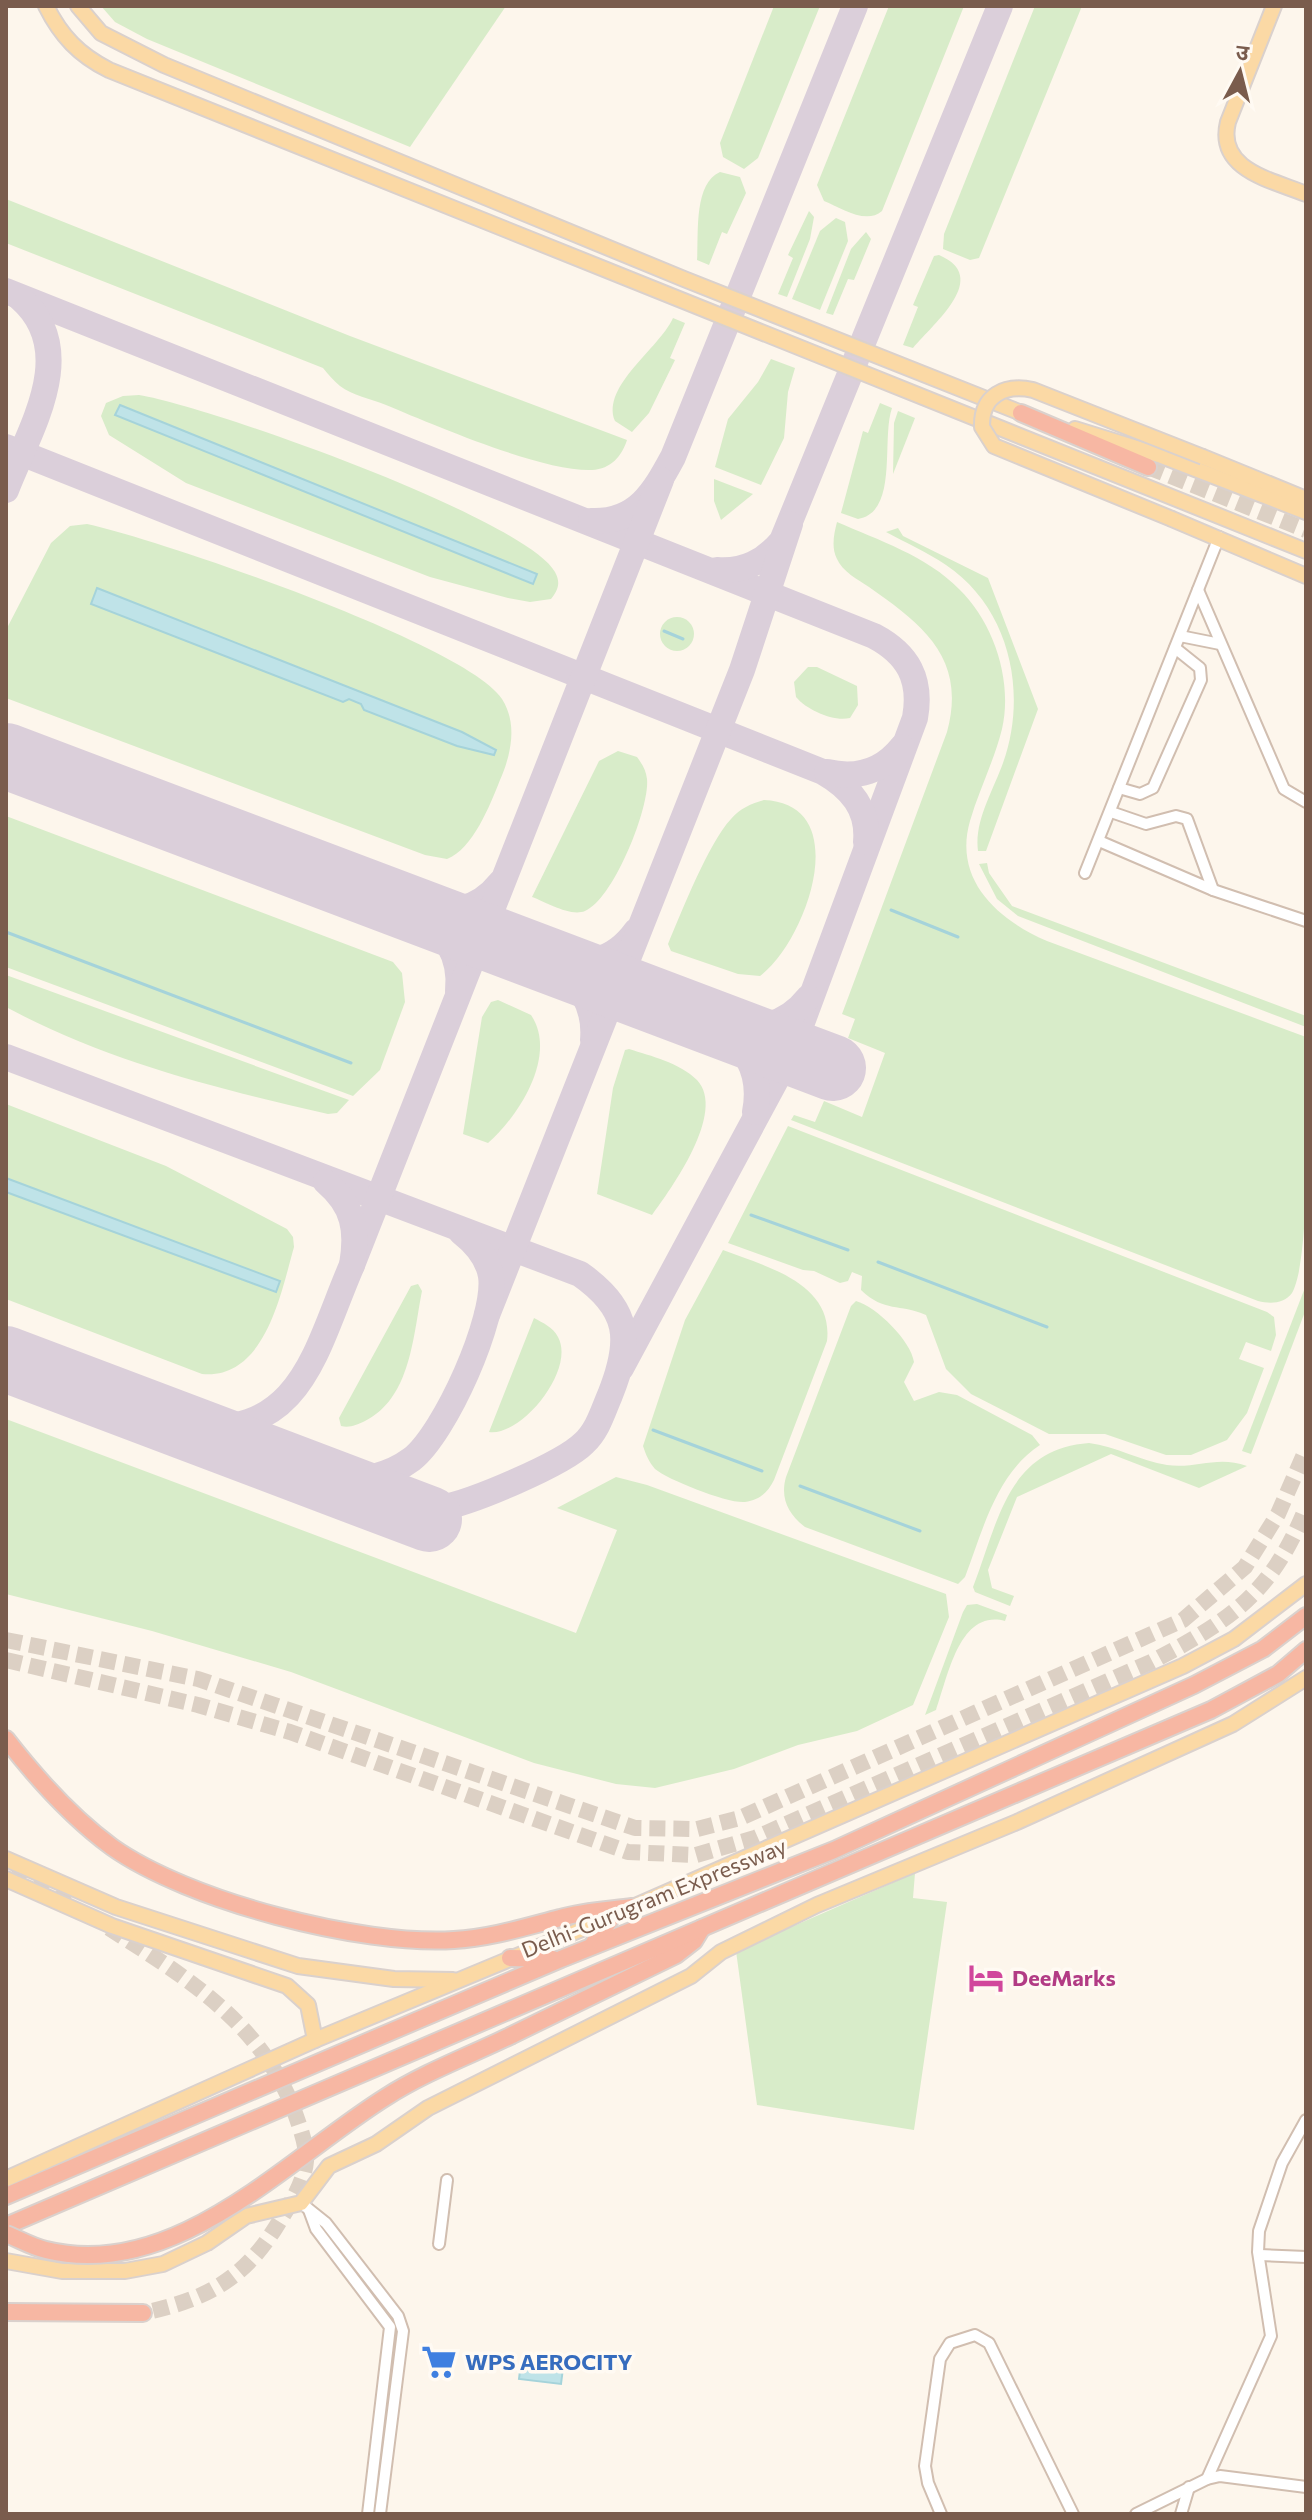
<svg xmlns="http://www.w3.org/2000/svg" width="1312" height="2520" font-family="Commissioner,'Noto Sans Devanagari',sans-serif">
	<style>
		.green { fill: #d8ecc9; fill-rule: evenodd }
		.water { fill: #bfe3e8; stroke: #a5d3da; stroke-width: 2 }
		.lines { fill: none; stroke-linecap: round; stroke-linejoin: round }
		.stream { stroke: #a5d3da; stroke-width: 3 }
		.taxiway { stroke: #dbcfda; stroke-width: 26 }
		.runway { stroke: #dbcfda; stroke-width: 66 }
		.highway-tunnel { stroke: #dcd0c4; stroke-width: 16; stroke-dasharray: 16 8; stroke-linecap: butt }
		.minor-casing { stroke: #d1beb0; stroke-width: 14 }
		.major-casing { stroke: #dad1cd; stroke-width: 18 }
		.highway-casing { stroke: #dad1cd; stroke-width: 20 }
		.minor { stroke: #fff; stroke-width: 10 }
		.major { stroke: #fbd9a5; stroke-width: 14 }
		.highway { stroke: #f7b7a3; stroke-width: 16 }
		.major-bridge-casing { stroke: #dad1cd; stroke-width: 18; stroke-linecap: butt }
		.highway-bridge-casing { stroke: #dad1cd; stroke-width: 20; stroke-linecap: butt }
		.major-bridge { stroke: #fbd9a5; stroke-width: 14 }
		.highway-bridge { stroke: #f7b7a3; stroke-width: 16 }
		.labels { text-anchor: middle; stroke-width: 7; stroke-linejoin: round; paint-order: stroke }
		.street-label { font-size: 22px; fill: #7a5c4d; stroke: #fffaf3 }
		.hotel-label { font-size: 22px; font-weight: bold; fill: #b23c85; stroke: #fffaf3; text-anchor: start }
		.shop-label { font-size: 22px; font-weight: bold; fill: #366cbe; stroke: #fffaf3; text-anchor: start }
	</style>
	<rect width="100%" height="100%" fill="#fdf6ec"/>
	<g class="green">
		<polygon points="101,6 506,6 410,147 147,39 115,22"/>
		<polygon points="774,6 820,6 758,158 744,169 723,157 720,143"/>
		<path d="M889 6H964L882 211C866 225 841 208 824 201L817 185Z"/>
		<polygon points="1035,6 1082,6 979,258 970,260 943,249 944,234"/>
		<path d="M720 172 740 177 746 193 727 234 722 232 709 265 697 260C699 235 693 184 720 172Z"/>
		<path d="M6 199 350 336 627 440C622 456 611 469 592 470 543 472 434 425 386 405 371 399 352 395 340 386 334 381 328 374 323 368L6 243Z"/>
		<polygon points="809,211 814,217 810,239 787,297 778,294 793,258 788,255"/>
		<polygon points="836,218 845,222 848,241 820,310 792,299 820,231"/>
		<polygon points="866,232 871,239 854,280 848,279 833,315 826,313 851,249"/>
		<path d="M939 255C991 277 935 322 913 348L903 345 918 307 913 305 934 256Z"/>
		<path d="M673 318 685 323 670 358 675 360 649 413 632 432 615 421C601 386 659 349 673 318Z"/>
		<polygon points="771,359 795,368 788,392 784,438 761,485 715,467 728,419 758,382"/>
		<path d="M139 395C208 406 524 518 555 572 561 583 558 590 551 599L530 602 508 598 430 577 186 483 109 435 101 416 106 403 123 396ZM120 405 537 574V575L532 584 116 415Z"/>
		<path d="M880 403 892 408C881 439 899 512 858 519L841 513 863 431 868 433Z"/>
		<polygon points="898,411 915,418 893,474 894,423"/>
		<polygon points="714,479 753,494 721,520 714,501"/>
		<path d="M837 522C878 540 927 556 959 589 994 623 1013 681 1002 729 994 761 979 790 970 821 953 880 998 920 1047 941L1306 1037C1306 1089 1312 1258 1292 1293 1284 1304 1270 1304 1258 1301L791 1120 794 1115 815 1122 824 1101 862 1117 885 1053 848 1038 855 1019 842 1014 947 732C967 658 923 625 869 587 858 580 842 571 837 559 831 547 834 534 837 522Z"/>
		<path d="M87 524C158 539 468 645 502 699 518 724 511 755 500 780 490 805 473 849 447 859L425 855 6 698V630L51 543 70 526ZM97 589 462 732 495 751 493 755 457 746 364 710 361 704 349 699 343 701 91 604Z"/>
		<path d="M898 528 903 536 988 578 1038 709 986 851H978C974 821 993 791 1003 763 1028 693 1010 608 946 565 927 552 906 543 886 532Z"/>
		<circle cx="677" cy="634" r="17"/>
		<path d="M808 667H817L857 686 858 705 850 718C833 722 807 710 796 697L794 682Z"/>
		<path d="M618 751 637 757C642 764 646 770 647 779 650 808 613 900 585 911 570 917 546 902 532 897L599 761Z"/>
		<path d="M764 800C856 804 806 942 760 976L738 974 671 951 668 944C681 913 709 842 731 819 740 808 751 804 764 800Z"/>
		<polygon points="6,816 393,962 402,973 405,1002 380,1070 353,1096 6,967"/>
		<polygon points="987,863 989,873 1012,906 1306,1016 1306,1027 1018,916 997,899 979,864"/>
		<path d="M6 975 349 1100 337 1113 328 1114C218 1089 106 1061 6 1007Z"/>
		<path d="M498 1000 531 1015C558 1055 519 1116 488 1143L463 1134 482 1017 491 1002Z"/>
		<path d="M629 1049C651 1056 680 1063 697 1080 727 1112 671 1189 652 1215L597 1194 613 1088 625 1050Z"/>
		<path d="M6 1104 166 1166 287 1229 293 1237 294 1247C281 1293 265 1380 202 1374L6 1299V1192L275 1292 280 1281 6 1178Z"/>
		<path d="M788 1126 1267 1312 1274 1317 1276 1335 1271 1351 1246 1342 1239 1359 1264 1368 1247 1413 1227 1440 1191 1455H1166L1105 1434H1049L971 1394 946 1369 926 1315C899 1303 885 1313 861 1290L862 1276 852 1272 848 1281 840 1283 814 1271 803 1270 728 1243Z"/>
		<path d="M723 1250C765 1266 834 1283 827 1341L774 1480C768 1492 760 1500 745 1502 729 1504 668 1480 655 1469 649 1462 646 1455 643 1446L685 1320Z"/>
		<path d="M418 1284 422 1291C413 1336 411 1398 365 1421 356 1425 350 1428 341 1426L339 1418 411 1286Z"/>
		<polygon points="1306,1285 1306,1309 1251,1454 1242,1451"/>
		<path d="M856 1301C877 1307 911 1341 914 1362L904 1382 914 1401 939 1392 957 1395 1032 1435 1040 1445C996 1474 983 1530 965 1577L958 1584 805 1527C788 1514 780 1498 786 1477L851 1306Z"/>
		<path d="M534 1318C543 1323 553 1327 558 1337 576 1370 521 1437 489 1432Z"/>
		<polygon points="6,1419 576,1633 617,1530 557,1508 616,1477 647,1485 946,1594 949,1617 913,1705 857,1731 798,1745 734,1769 655,1788 616,1784 534,1763 291,1672 152,1631 6,1594"/>
		<path d="M1089 1443C1116 1446 1140 1461 1167 1465 1197 1469 1217 1455 1247 1466L1199 1488 1111 1454 1017 1497 988 1570 992 1588 1014 1596 1010 1606 975 1592 973 1587C998 1523 1007 1449 1089 1443Z"/>
		<path d="M977 1604 1007 1615 1005 1621C959 1609 948 1677 936 1710L925 1715 963 1612 967 1605Z"/>
		<polygon points="915,1873 913,1898 947,1902 914,2130 757,2105 736,1951"/>
	</g>
	<g class="water">
		<polygon points="120,405 537,574 533,584 115,415"/>
		<polygon points="97,588 462,732 496,750 494,755 457,746 364,710 361,704 349,699 343,702 91,604"/>
		<polygon points="6,1178 280,1281 276,1292 6,1192"/>
		<polygon points="521,2363 563,2368 561,2384 519,2379"/>
	</g>
	<g class="lines">
		<g class="stream">
			<polyline points="664,631 683,639"/>
			<polyline points="891,910 958,937"/>
			<polyline points="6,932 351,1063"/>
			<polyline points="751,1215 848,1250"/>
			<polyline points="878,1262 1047,1327"/>
			<polyline points="653,1430 762,1471"/>
			<polyline points="800,1486 920,1531"/>
		</g>
		<g class="taxiway">
			<path d="M6 291 874 636C908 654 922 679 915 718L791 1052 621 1368"/>
			<path d="M6 447 823 772C851 788 869 809 866 842"/>
			<path d="M6 490C29 430 81 351 20 298"/>
			<path d="M591 521C637 523 654 492 673 457L855 6"/>
			<path d="M717 570C744 572 764 562 782 541L1000 6"/>
			<path d="M827 772C857 779 883 771 902 747"/>
			<path d="M414 910C448 914 477 912 500 883"/>
			<path d="M416 911C444 931 462 955 458 991"/>
			<path d="M547 960C584 966 613 963 636 931"/>
			<path d="M550 961C579 980 596 1005 593 1040"/>
			<path d="M711 1022C744 1043 763 1071 755 1112"/>
			<path d="M721 1026C755 1031 785 1027 808 998"/>
			<path d="M6 1057 580 1274C630 1309 632 1340 610 1395 603 1411 598 1430 584 1443 563 1464 471 1503 440 1508 426 1511 412 1509 398 1507"/>
			<polyline points="352,1265 661,480"/>
			<polyline points="487,1315 742,670 790,524"/>
			<path d="M189 1428C303 1437 315 1350 352 1265 358 1230 354 1206 326 1182"/>
			<path d="M331 1482C361 1481 388 1477 412 1459 445 1433 497 1318 491 1276 488 1258 475 1243 461 1232"/>
		</g>
		<g class="runway">
			<polyline points="6,756 833,1068"/>
			<polyline points="6,1359 429,1519"/>
		</g>
		<g class="highway-tunnel">
			<polyline points="1148,467 1306,530"/>
			<polyline points="6,1640 198,1679 635,1828 697,1829 740,1818 1183,1620 1245,1567 1278,1514 1306,1450"/>
			<path d="M6 1660 198 1705 290 1732 628 1852 696 1855 755 1838 1151 1662C1231 1620 1271 1594 1306 1508"/>
			<polyline points="16,1865 73,1905"/>
			<path d="M109 1928C187 1978 262 2023 295 2113 300 2128 307 2145 306 2161 304 2185 288 2207 276 2227 242 2281 204 2300 143 2313"/>
		</g>
		<g class="minor-casing">
			<g id="minor">
				<polyline points="1198,590 1284,789 1306,802"/>
				<polyline points="1180,636 1220,644"/>
				<polyline points="1119,788 1140,794 1153,788 1201,680 1200,668 1175,648"/>
				<polyline points="1111,812 1146,824 1176,816 1187,819 1213,890"/>
				<polyline points="1099,841 1213,890 1306,921"/>
				<polyline points="1085,873 1219,537"/>
				<polyline points="301,2203 326,2223 398,2316 403,2331 380,2514"/>
				<polyline points="309,2210 316,2229 390,2327 368,2514"/>
				<polyline points="439,2244 447,2180"/>
				<polyline points="1260,2255 1306,2257"/>
				<polyline points="1207,2479 1271,2336 1258,2252 1259,2231 1282,2163 1306,2120"/>
				<polyline points="941,2514 928,2483 925,2466 940,2359 950,2343 975,2335 989,2343 1073,2514"/>
				<polyline points="1136,2514 1207,2479 1220,2476 1306,2487"/>
				<polyline points="1181,2514 1189,2487"/>
			</g>
		</g>
		<g class="major-casing">
			<g id="major">
				<path d="M46 6C61 36 79 55 109 70L1306 551"/>
				<polyline points="78,6 101,33 164,65 684,279 1029,416"/>
				<path d="M1274 6 1228 122C1216 170 1272 180 1306 194"/>
				<polyline points="1075,429 1159,455 1306,512"/>
				<polyline points="1203,457 1306,499"/>
				<polyline points="1172,519 1306,576"/>
				<polyline points="6,1859 116,1907 298,1966 394,1979 453,1980"/>
				<polyline points="6,1879 112,1926 287,1986 308,2005 315,2040"/>
				<polyline points="6,2179 315,2040 594,1924 1183,1666 1234,1639 1306,1584"/>
				<polyline points="6,2261 62,2271 125,2271 163,2264 207,2243 246,2216 301,2203 329,2166 376,2144 428,2108 691,1976 721,1952 817,1905 1017,1822 1233,1724 1306,1678"/>
			</g>
		</g>
		<g class="highway-casing">
			<g id="highway">
				<polyline points="1021,413 1148,467"/>
				<path d="M6 1739C37 1779 71 1817 112 1847 188 1901 361 1946 454 1940 490 1938 525 1927 560 1918 584 1911 609 1910 632 1907"/>
				<polyline points="592,1946 613,1915"/>
				<polyline points="510,1958 553,1959"/>
				<polyline points="512,2035 676,1955 694,1941 702,1928"/>
				<polyline points="6,2196 561,1959 834,1850 1194,1685 1263,1649 1306,1616"/>
				<polyline points="6,2226 1211,1710 1278,1674 1306,1650"/>
				<polyline points="6,2312 143,2313"/>
			</g>
		</g>
		<use href="#minor" class="minor"/>
		<use href="#major" class="major"/>
		<use href="#highway" class="highway"/>
		<g class="major-bridge-casing">
			<path id="major-bridge" d="M1172 519 994 446 982 427C981 395 1005 384 1033 390L1203 457"/>
		</g>
		<g class="highway-bridge-casing">
			<path id="highway-bridge" d="M6 2234C19 2239 32 2247 46 2250 175 2282 288 2158 386 2097 425 2072 471 2055 512 2035"/>
		</g>
		<use href="#major-bridge" class="major-bridge"/>
		<use href="#highway-bridge" class="highway-bridge"/>
	</g>
	<defs>
		<g id="hotel-bare" transform="scale(2.76)"><path d="M-6-4.5h1.5V1H6V5H4.5V3h-9V5H-6ZM-4 0a1.8 1.8 0 1 1 3.6 0ZM.5 0V-2.5h3Q6-2.5 6 0Z" fill="#d1479c" stroke="#fffaf3" stroke-width="2.5" paint-order="stroke"/></g>
		<g id="supermarket-bare" transform="scale(2.76)"><path d="M-6-5.5h2.5l.6 2H6L4.5 2H-2.5L-4.4-4H-6ZM-1.5 3.2a1.3 1.3 0 1 0 .1 0ZM3 3.2a1.3 1.3 0 1 0 .1 0Z" fill="#3f7fe0" stroke="#fffaf3" stroke-width="2.5" paint-order="stroke"/></g>
	</defs>
	<g fill-rule="evenodd">
		<use href="#hotel-bare" x="986" y="1978"/>
		<use href="#supermarket-bare" x="439" y="2362"/>
	</g>
	<g class="labels">
		<g class="street-label">
			<text transform="translate(654 1898) rotate(-22)" y="8">Delhi-Gurugram Expressway</text>
		</g>
		<g class="hotel-label">
			<text x="1012" y="1986">DeeMarks</text>
		</g>
		<g class="shop-label">
			<text x="465" y="2370">WPS AEROCITY</text>
		</g>
	</g>
	<rect width="1312" height="2520" fill="none" stroke="#7a5c4d" stroke-width="16"/>
	<g transform="translate(1240 72) rotate(7)" stroke="#fffaf3" stroke-width="6" paint-order="stroke">
	<path d="M0-6L14 30L0 20L-14 30Z" fill="#7a5c4d"/>
	<text y="-12" font-size="22" font-weight="bold" text-anchor="middle" fill="#7a5c4d">उ</text>
	</g>
</svg>
